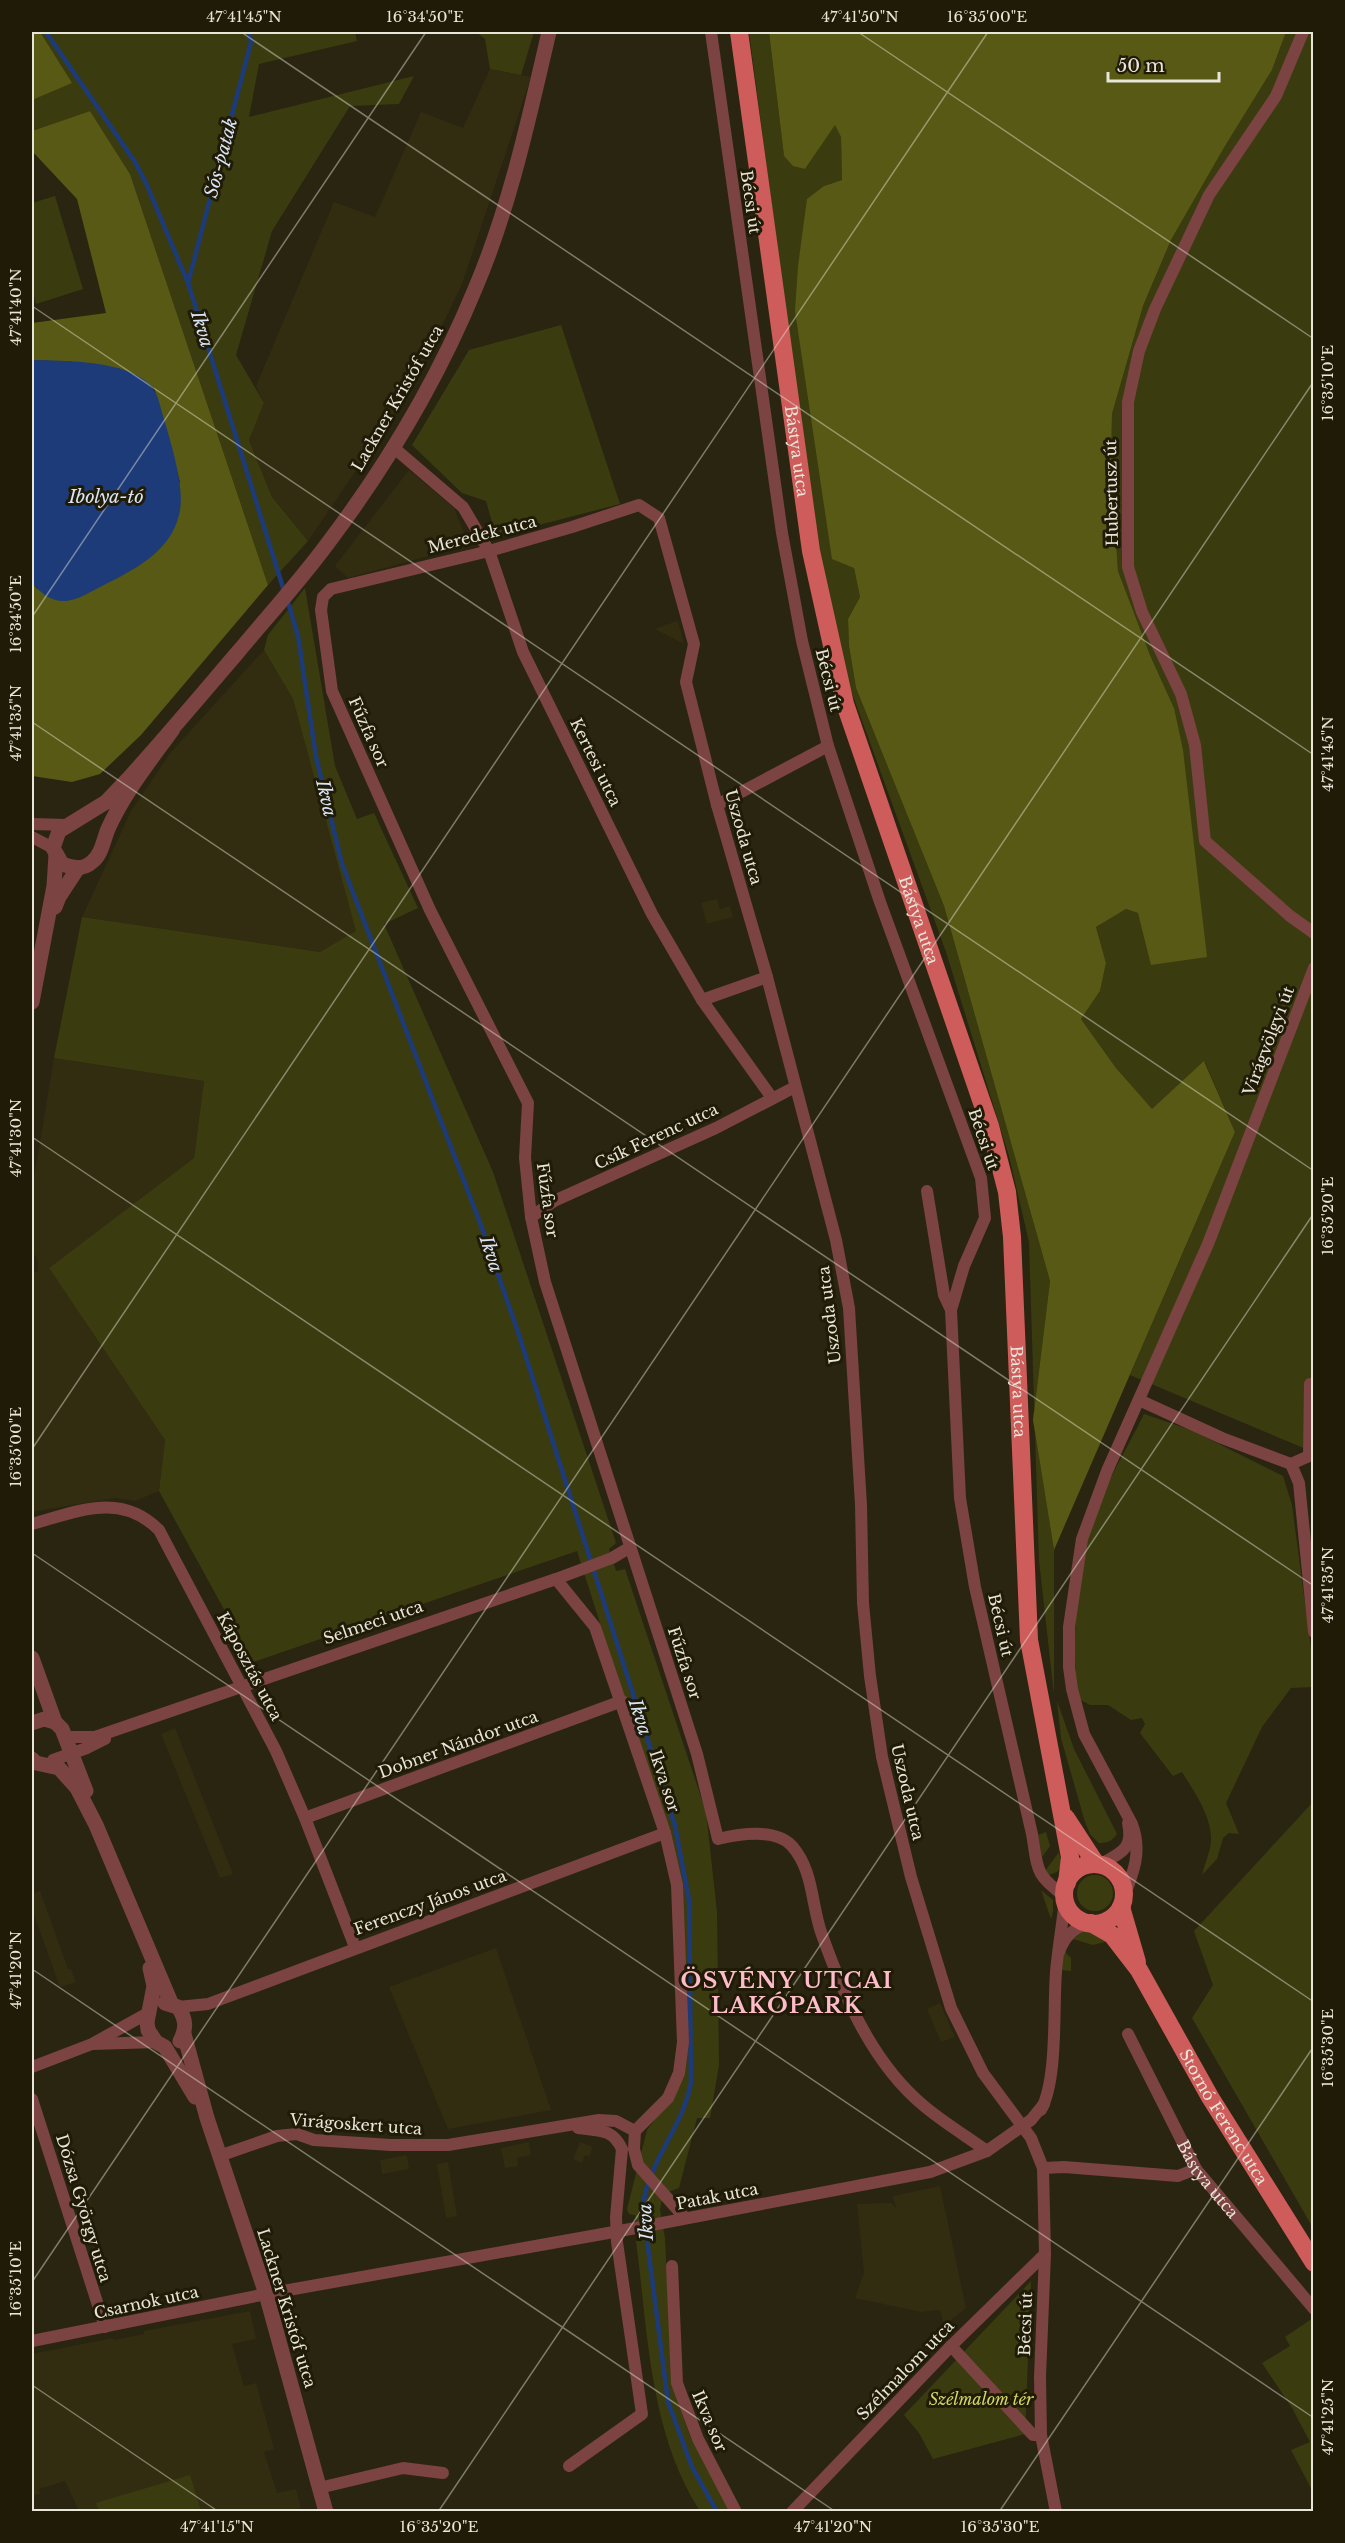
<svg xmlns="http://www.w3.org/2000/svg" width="1345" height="2543" font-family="'Libre Baskerville',serif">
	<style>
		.built { fill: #322c10 }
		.green { fill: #3a3c10 }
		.forest { fill: #575914 }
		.water { fill: #1d3b79 }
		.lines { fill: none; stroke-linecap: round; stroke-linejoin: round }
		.stream { stroke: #1d3b79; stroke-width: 4.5 }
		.minor { stroke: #7b4341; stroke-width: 12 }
		.tertiary { stroke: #7b4341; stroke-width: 15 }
		.primary { stroke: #ce5c5a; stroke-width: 18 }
		.ticks { fill: none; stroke: #e8e5d9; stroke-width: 1.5; stroke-opacity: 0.45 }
		.labels { text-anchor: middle; stroke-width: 6; stroke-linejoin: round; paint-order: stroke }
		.street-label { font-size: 16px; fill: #e8e5d9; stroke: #201b07 }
		.park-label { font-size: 16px; font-style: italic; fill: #d3d862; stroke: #201b07 }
		.water-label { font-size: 18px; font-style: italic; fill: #dae5f8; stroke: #201b07 }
		.district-label { font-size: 22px; font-weight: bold; letter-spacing: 1.5px; fill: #febbc9; stroke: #201b07 }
		.neatline { fill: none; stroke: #e8e5d9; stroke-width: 2 }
		.ticks-label { font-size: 15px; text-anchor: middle; fill: #e8e5d9 }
	</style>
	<rect width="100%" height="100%" fill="#292511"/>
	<g class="built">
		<polygon points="490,69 531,77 462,284 424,363 387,425 308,541 272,497 249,439 264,403 256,386 334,202 375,217 421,112 463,128"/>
		<polygon points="409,470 454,508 469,545 348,578 335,566"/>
		<polygon points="678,621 684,644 655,629 674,622"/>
		<polygon points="264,650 293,699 357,931 320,952 82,917 131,811 171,752"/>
		<polygon points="717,899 720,909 730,906 733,917 707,924 701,903"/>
		<polygon points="54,1058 204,1081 194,1158 49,1268 165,1440 159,1491 135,1501 115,1498 32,1512 32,1272 38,1272 38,1261 32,1250 32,1190"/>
		<polygon points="175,1728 187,1758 233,1874 220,1878 161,1734"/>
		<polygon points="40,1891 68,1969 71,1969 76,1982 60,1987 32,1909 32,1894"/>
		<polygon points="496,1948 551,2110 448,2129 389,1987"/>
		<polygon points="940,2003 955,2037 941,2042 927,2009"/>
		<polygon points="529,2142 531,2155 517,2158 518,2166 505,2168 501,2148"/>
		<polygon points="580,2142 593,2147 589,2157 585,2155 582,2163 573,2159"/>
		<polygon points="407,2155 409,2169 382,2174 380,2160"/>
		<polygon points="448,2162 457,2216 446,2218 437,2164"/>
		<polygon points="940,2186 966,2308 944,2325 940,2310 921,2312 855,2298 864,2273 857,2204 891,2203 896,2208 893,2196"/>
		<polygon points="250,2311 256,2339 232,2344 244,2386 256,2383 274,2449 264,2452 277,2493 296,2489 301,2508 290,2512 79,2511 65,2481 39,2489 40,2494 32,2496 32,2354 113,2338 114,2340 144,2334 144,2331"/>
	</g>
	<g class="green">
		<polygon points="32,32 355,32 357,41 259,64 249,117 414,76 399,104 350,106 272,231 236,355 264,403 249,440 272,497 308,541 268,585 130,174 90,111 32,131"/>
		<polygon points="476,32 534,32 521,75 490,69 485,39"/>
		<polygon points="749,32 769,32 784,156 805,169 835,124 841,137 842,180 824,186 854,568 860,597 848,619 849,646 856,688 944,906 1050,1281 1033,1420 1054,1550 1054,1695 1039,1560 1029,1242 1009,1156 946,952 844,671 813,518"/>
		<polygon points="1286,32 1313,32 1313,1457 1313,1452 1130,1375 1235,1132 1205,1062 1152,1110 1116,1068 1081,1019 1100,991 1106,963 1096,927 1126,909 1138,913 1174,708 1150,655 1118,571 1111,465 1112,414 1143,306 1171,240 1225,146 1272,70"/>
		<polygon points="55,196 83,289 36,304 32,290 32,203"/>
		<polygon points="561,325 620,504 496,536 486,501 462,493 412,445 469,350"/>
		<path d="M305 588 335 766 357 819 374 813 418 908 384 924 493 1172 616 1543 609 1549 616 1571 625 1569 706 1812 717 1912 719 2065 710 2118H697L679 2188 663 2194 660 2210 665 2238 672 2385 690 2436 732 2511H700C649 2432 648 2331 636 2241H640L635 2215 629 2214 627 2209 647 2130 673 2095 681 2070 673 1871 663 1820 577 1551 253 1662 159 1491 165 1440 49 1268 194 1158 204 1081 54 1058 82 917 320 952 356 931 293 699 264 650 268 635Z"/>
		<path d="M1144 1414 1191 1430 1283 1476 1292 1505 1313 1664V1687L1291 1688 1262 1727 1226 1803 1239 1834 1229 1833 1223 1838 1217 1859 1202 1875C1204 1866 1208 1857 1210 1848 1216 1822 1195 1793 1182 1772L1173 1776 1140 1733 1145 1724 1142 1718 1131 1720 1108 1705H1090L1077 1698C1072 1636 1075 1573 1095 1514 1107 1480 1128 1447 1144 1414Z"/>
		<path d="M1057 1701 1074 1749 1117 1834C1112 1841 1108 1843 1099 1843L1090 1834 1085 1822 1061 1738Z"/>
		<polygon points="1313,1802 1313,2228 1192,2018 1213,1985 1194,1931"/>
		<polygon points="1046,1832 1050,1846 1042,1857 1038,1835"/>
		<polygon points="1059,1852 1062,1865 1057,1872 1049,1875 1045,1871"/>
		<circle cx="1095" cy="1893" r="18"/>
		<polygon points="1041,1890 1053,1900 1053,1912 1051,1919"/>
		<polygon points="1084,1931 1090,1931 1109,1941 1093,1945 1073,1939"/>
		<polygon points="1064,1951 1071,1958 1071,1971 1062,1970"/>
		<polygon points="1031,2281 1025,2434 933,2459 919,2433 904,2415"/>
		<polygon points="1313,2318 1313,2492 1291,2450 1310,2442 1292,2408 1262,2363 1290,2346 1285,2337"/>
		<polygon points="190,2475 201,2511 99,2511 96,2503"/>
	</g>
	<g class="forest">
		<polygon points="32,32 40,32 72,83 32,100"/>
		<polygon points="769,32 1286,32 1272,70 1225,146 1171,240 1143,306 1112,414 1111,465 1118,571 1150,655 1174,708 1183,750 1207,957 1151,965 1138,913 1126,909 1096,927 1106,963 1100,991 1081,1019 1116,1068 1152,1109 1204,1061 1235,1132 1054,1550 1033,1420 1050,1281 944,906 856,688 849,646 848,619 860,597 854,568 832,559 795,311 798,266 807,199 824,186 842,180 841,137 835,125 805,169 793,166 784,156"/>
		<polygon points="90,111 130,174 268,585 141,735 100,774 72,782 32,776 32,582 37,589 180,482 154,387 121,369 71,362 32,360 32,323 106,313 77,199 32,151 32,131"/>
	</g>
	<path class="water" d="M32 360C67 361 144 359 158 398 166 429 187 485 179 515 170 553 132 571 100 587 90 592 78 600 66 601 51 602 40 593 32 582Z"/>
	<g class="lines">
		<g class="stream">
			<polyline points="46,32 135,162 146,183 188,283 284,591"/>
			<polyline points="188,283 251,42 249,32"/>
			<path d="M287 599 298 636 316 757 342 864 479 1220 518 1332 675 1826 689 1900 691 2082C684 2127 645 2165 643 2209L668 2402 692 2467 717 2512"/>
		</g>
		<g class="minor">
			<path d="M711 32 782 533 802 641 828 746 880 902 981 1178 985 1218 964 1266 951 1310 960 1498 975 1587 1032 1834C1038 1868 1034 1875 1065 1896"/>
			<polyline points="1303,32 1276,96 1209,195 1155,309 1139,351 1128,402 1128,567 1142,612 1181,694 1195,745 1205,841 1290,916 1314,933"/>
			<polyline points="393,447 463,507 489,551 523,652 652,914 702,1000 772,1098"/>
			<polyline points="717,805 828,746"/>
			<polyline points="32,824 66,825"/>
			<polyline points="32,837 53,848"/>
			<polyline points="702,1000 767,977"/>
			<polyline points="927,1191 944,1295 951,1310"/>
			<polyline points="531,1217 554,1201 716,1128 795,1087"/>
			<polyline points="1310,1384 1309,1456 1291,1464 1299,1483 1314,1632"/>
			<polyline points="1139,1400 1222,1438 1291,1464"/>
			<path d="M32 1524C77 1512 120 1491 159 1530L276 1751 305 1818 355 1947"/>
			<polyline points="556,1579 595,1627 665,1833 677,1885 683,2042 679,2073 668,2098 635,2131 634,2149 638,2165 685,2218"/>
			<polyline points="65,1737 95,1737 127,1726 556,1579 612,1558 629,1548"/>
			<polyline points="53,1760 87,1748 105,1739"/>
			<polyline points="305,1818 622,1701"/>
			<path d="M1099 1865C1120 1853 1134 1850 1128 1823"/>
			<path d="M1124 1897C1134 1871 1142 1851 1132 1824L1084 1734 1072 1689 1069 1667V1627L1082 1539 1107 1471 1208 1244 1314 968"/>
			<path d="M1059 1952C1064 1937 1075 1926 1091 1923"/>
			<polyline points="178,2007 208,2004 665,1833"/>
			<path id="s1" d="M1128 2034 1196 2169 1314 2309"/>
			<polyline points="93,2044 156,2042"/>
			<polyline points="32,2067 92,2044 148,2013"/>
			<polyline points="32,2099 105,2327"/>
			<path d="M1041 2110C1058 2078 1053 2009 1056 1972 1058 1947 1063 1922 1065 1898"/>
			<path d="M987 2151C966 2136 943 2122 924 2106 872 2063 844 1996 822 1935 811 1905 814 1871 792 1846 776 1828 739 1834 718 1839L697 1754 545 1282 531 1217 525 1158 528 1103 430 910 332 691 321 610 323 597 331 589 489 551 572 527 639 505 659 518 694 644 686 682 717 805 767 977 836 1240 849 1308 861 1505 863 1603 870 1676 882 1757 911 1877 951 2008 983 2073 1031 2138 1043 2168 1045 2254 1040 2377 1041 2435 1056 2512"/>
			<polyline points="219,2156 277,2136 297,2134 314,2140 391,2145 448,2145 599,2120 616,2121 635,2131"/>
			<polyline points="1043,2168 1064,2167 1178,2176 1196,2169"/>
			<polyline points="672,2266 677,2383 698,2439 736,2512"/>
			<polyline points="32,2341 266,2294 636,2228 930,2172 987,2151 1031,2120 1044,2104"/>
			<polyline points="951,2346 1033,2435 1041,2435"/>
			<path d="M569 2466 642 2414 617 2242 616 2217 622 2149C612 2128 599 2131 578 2128"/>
			<polyline points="319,2488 403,2468 443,2473"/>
			<polyline points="792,2512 951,2346 1045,2254"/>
		</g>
		<g class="tertiary">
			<path d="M173 729C150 761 124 793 108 829 103 841 102 854 92 862 83 870 73 868 62 864L53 848 59 831 106 802 128 779C166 737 202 694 238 652 268 616 300 581 328 543 386 466 438 379 475 289 510 207 529 118 549 32"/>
			<polyline points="55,907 59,897 78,868"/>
			<polyline points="32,1002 54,886 56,855"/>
			<polyline points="32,1658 55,1722 62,1729 86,1791"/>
			<polyline points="32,1723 44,1719 55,1722"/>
			<polyline points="32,1759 36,1763 59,1768 77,1788 96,1825 172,2005"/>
			<polyline points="150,1968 154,1986 147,2022 148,2030 156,2042 165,2047 195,2097"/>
			<path d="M165 2003 178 2007C186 2019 187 2028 180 2041"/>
			<polyline points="184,2034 207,2118 266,2294 326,2512"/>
		</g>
		<g class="primary">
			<path id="s2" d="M739 32 811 551 845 704 990 1126 1007 1192 1012 1237 1029 1640 1070 1857 1067 1883"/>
			<polyline points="1066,1818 1096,1864"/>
			<circle cx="1094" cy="1894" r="30"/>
			<polyline points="1121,1907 1137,1962"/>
			<path id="s3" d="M1091 1923 1112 1935 1139 1970 1210 2097 1314 2263"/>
		</g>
	</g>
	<path class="ticks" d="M241 32 1314 755M858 32 1314 339M32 306 1314 1171M32 617 426 32M32 722 1314 1586M32 1137 1314 2002M32 1449 988 32M32 1553 1314 2418M32 1969 836 2512M32 2282 1314 381M32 2385 219 2512M438 2512 1314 1213M999 2512 1314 2046"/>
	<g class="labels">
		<g class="street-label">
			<text transform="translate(751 202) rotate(82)" y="6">Bécsi út</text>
			<text transform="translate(397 398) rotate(-60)" y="6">Lackner Kristóf utca</text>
			<text dy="6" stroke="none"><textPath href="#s2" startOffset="423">Bástya utca</textPath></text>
			<text transform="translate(1111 493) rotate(-91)" y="6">Hubertusz út</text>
			<text transform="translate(482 534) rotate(-14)" y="6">Meredek utca</text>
			<text transform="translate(829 680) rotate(76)" y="6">Bécsi út</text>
			<text transform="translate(369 732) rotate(66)" y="6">Fűzfa sor</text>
			<text transform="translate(596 762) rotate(64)" y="6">Kertesi utca</text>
			<text transform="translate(744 837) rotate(74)" y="6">Uszoda utca</text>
			<text dy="6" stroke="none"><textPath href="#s2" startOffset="909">Bástya utca</textPath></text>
			<text transform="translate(1268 1041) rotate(-69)" y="6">Virágvölgyi út</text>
			<text transform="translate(656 1136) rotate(-25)" y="6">Csík Ferenc utca</text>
			<text transform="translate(984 1139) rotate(71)" y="6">Bécsi út</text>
			<text transform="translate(548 1200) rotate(82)" y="6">Fűzfa sor</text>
			<text transform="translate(829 1315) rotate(-97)" y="6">Uszoda utca</text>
			<text dy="6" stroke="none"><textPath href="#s2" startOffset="1395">Bástya utca</textPath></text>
			<text transform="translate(373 1622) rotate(-19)" y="6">Selmeci utca</text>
			<text transform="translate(1001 1625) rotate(77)" y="6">Bécsi út</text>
			<text transform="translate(685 1663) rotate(72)" y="6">Fűzfa sor</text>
			<text transform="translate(250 1666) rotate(62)" y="6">Káposztás utca</text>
			<text transform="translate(458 1744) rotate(-20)" y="6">Dobner Nándor utca</text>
			<text transform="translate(665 1781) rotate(72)" y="6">Ikva sor</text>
			<text transform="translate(908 1792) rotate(77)" y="6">Uszoda utca</text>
			<text transform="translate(430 1902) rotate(-20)" y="6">Ferenczy János utca</text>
			<text dy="6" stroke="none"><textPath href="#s3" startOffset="238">Stornó Ferenc utca</textPath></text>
			<text transform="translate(356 2124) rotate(4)" y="6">Virágoskert utca</text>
			<text dy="6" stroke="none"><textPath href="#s1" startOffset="166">Bástya utca</textPath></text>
			<text transform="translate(717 2196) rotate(-11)" y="6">Patak utca</text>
			<text transform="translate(84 2208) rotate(73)" y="6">Dózsa György utca</text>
			<text transform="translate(146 2302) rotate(-12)" y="6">Csarnok utca</text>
			<text transform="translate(287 2308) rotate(73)" y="6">Lackner Kristóf utca</text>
			<text transform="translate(1025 2324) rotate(-88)" y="6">Bécsi út</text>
			<text transform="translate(905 2370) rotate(-46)" y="6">Szélmalom utca</text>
			<text transform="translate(710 2421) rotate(67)" y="6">Ikva sor</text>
		</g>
		<g class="park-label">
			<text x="981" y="2405">Szélmalom tér</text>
		</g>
		<g class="water-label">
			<text transform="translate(221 158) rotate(-75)" y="6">Sós-patak</text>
			<text transform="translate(202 329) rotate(73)" y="6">Ikva</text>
			<text x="106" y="503">Ibolya-tó</text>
			<text transform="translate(326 798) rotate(77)" y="6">Ikva</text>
			<text transform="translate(491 1254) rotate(72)" y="6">Ikva</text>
			<text transform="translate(640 1717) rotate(72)" y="6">Ikva</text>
			<text transform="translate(646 2222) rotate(-93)" y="6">Ikva</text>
		</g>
		<g class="district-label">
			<text x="787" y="1988">ÖSVÉNY UTCAI<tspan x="787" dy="25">LAKÓPARK</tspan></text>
		</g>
	</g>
	<rect width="1345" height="2543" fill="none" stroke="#201b07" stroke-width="66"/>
	<path d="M1108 72v9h111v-9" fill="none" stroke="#e8e5d9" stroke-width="3"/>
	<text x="1117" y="72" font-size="18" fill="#e8e5d9" stroke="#201b07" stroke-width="4.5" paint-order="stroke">50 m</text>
	<rect x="33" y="33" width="1279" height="2477" class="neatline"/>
	<g class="ticks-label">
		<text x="244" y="22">47°41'45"N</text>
		<text x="425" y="22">16°34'50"E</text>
		<text x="860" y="22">47°41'50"N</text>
		<text x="987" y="22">16°35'00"E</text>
		<text transform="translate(16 307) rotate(-90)" y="5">47°41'40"N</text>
		<text transform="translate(1328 383) rotate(-90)" y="5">16°35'10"E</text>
		<text transform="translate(16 614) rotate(-90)" y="5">16°34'50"E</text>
		<text transform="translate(16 723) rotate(-90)" y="5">47°41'35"N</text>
		<text transform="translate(1328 754) rotate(-90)" y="5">47°41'45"N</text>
		<text transform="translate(16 1138) rotate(-90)" y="5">47°41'30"N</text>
		<text transform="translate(1328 1216) rotate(-90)" y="5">16°35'20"E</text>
		<text transform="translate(16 1447) rotate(-90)" y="5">16°35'00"E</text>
		<text transform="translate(1328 1585) rotate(-90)" y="5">47°41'35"N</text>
		<text transform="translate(16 1970) rotate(-90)" y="5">47°41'20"N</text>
		<text transform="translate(1328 2048) rotate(-90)" y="5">16°35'30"E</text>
		<text transform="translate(16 2279) rotate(-90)" y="5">16°35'10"E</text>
		<text transform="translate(1328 2417) rotate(-90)" y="5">47°41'25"N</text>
		<text x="217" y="2532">47°41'15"N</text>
		<text x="439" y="2532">16°35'20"E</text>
		<text x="833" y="2532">47°41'20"N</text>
		<text x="1000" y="2532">16°35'30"E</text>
	</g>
</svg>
